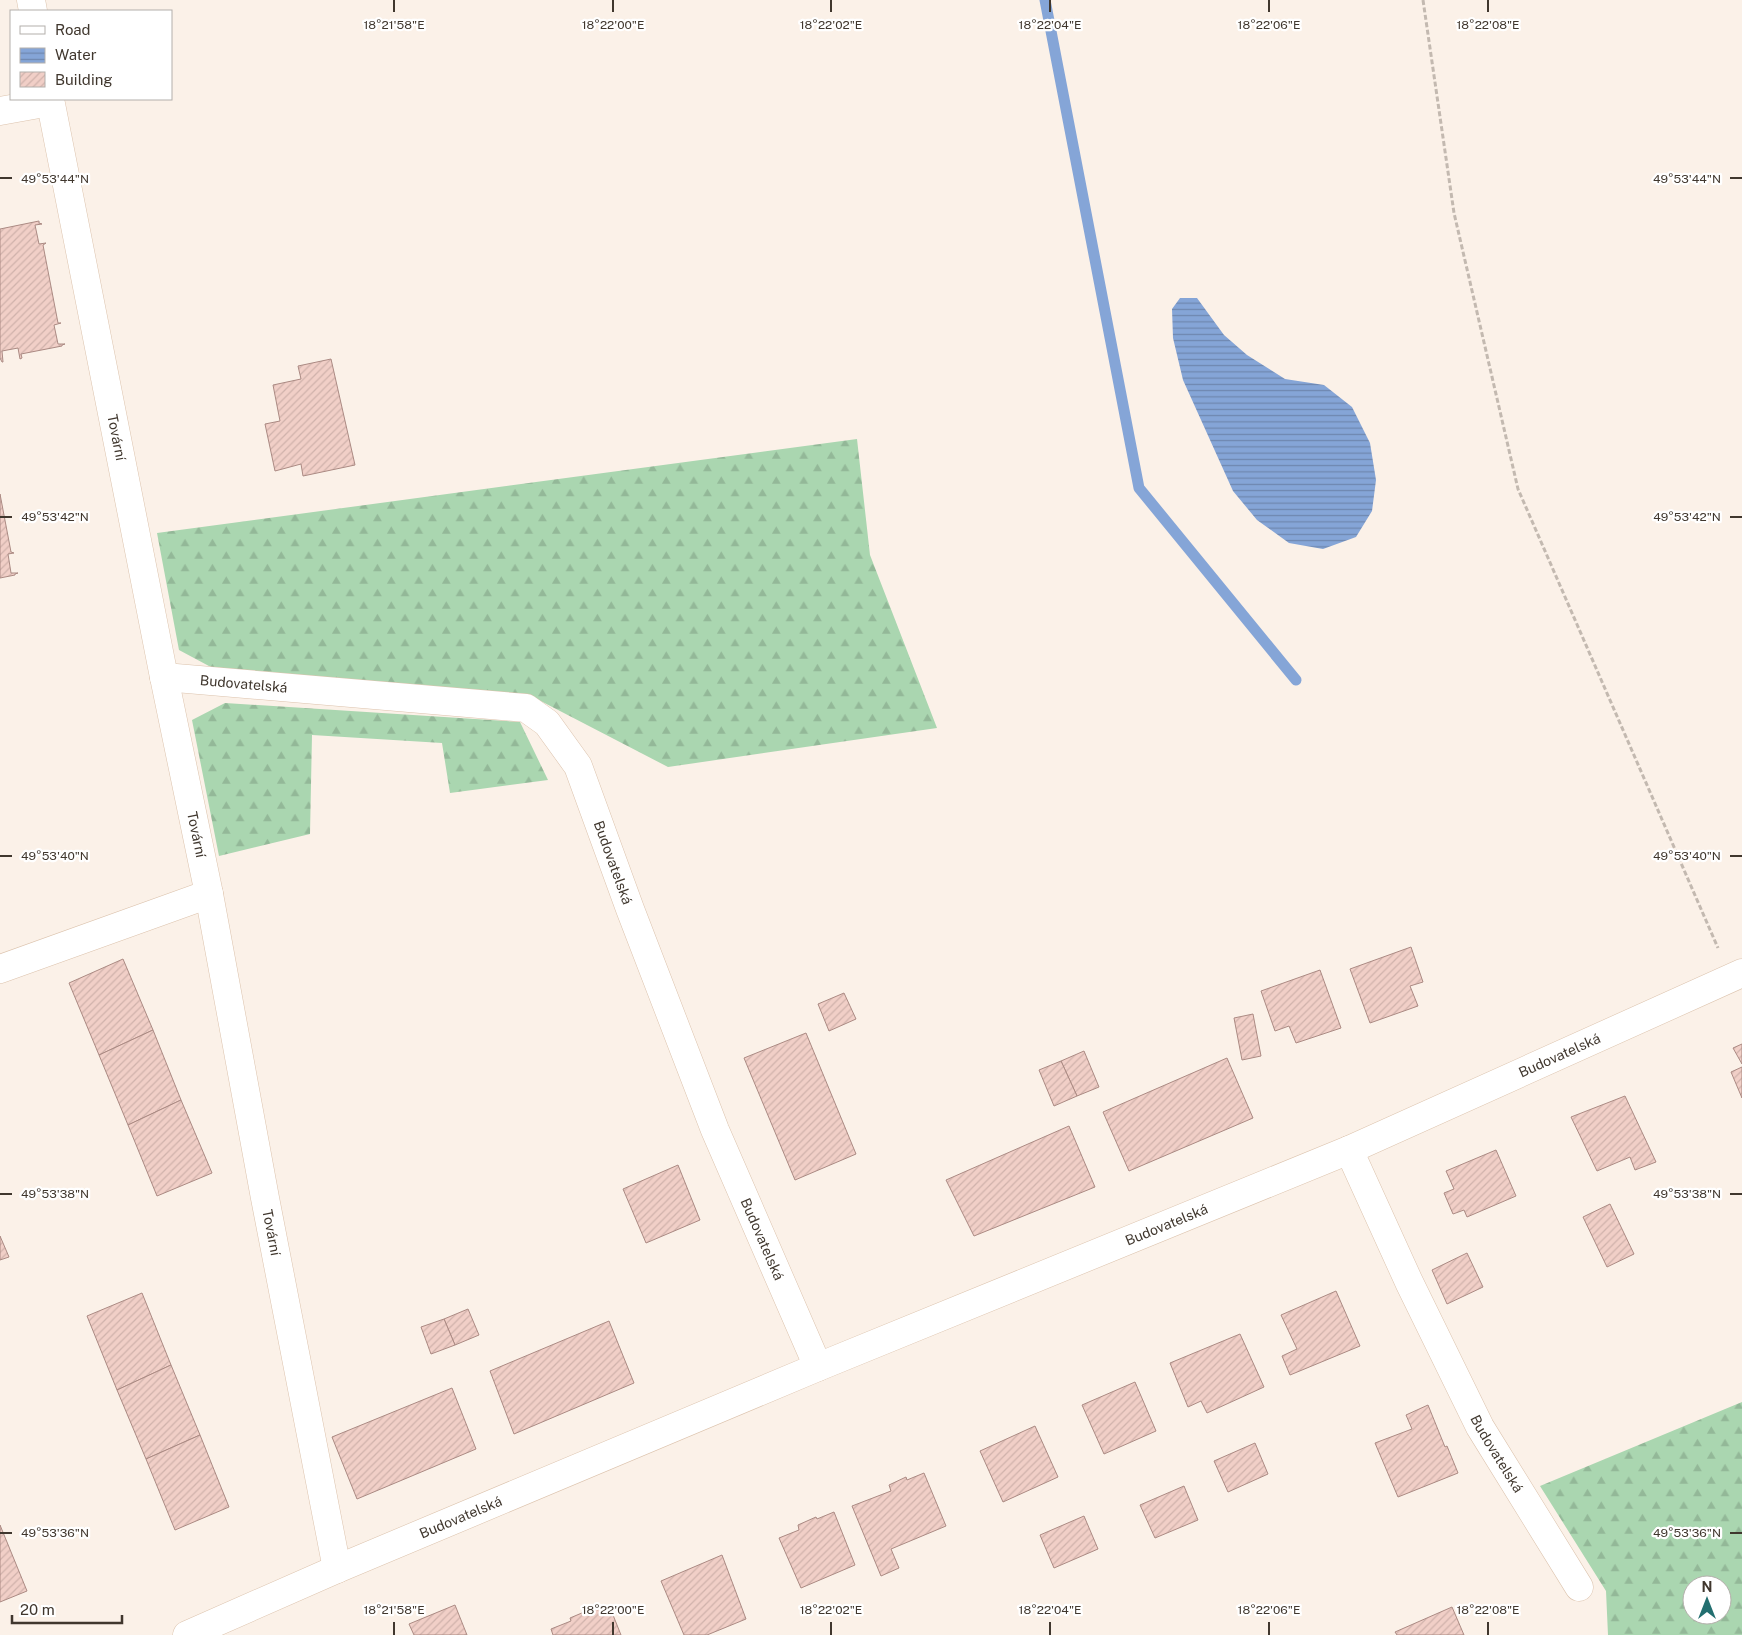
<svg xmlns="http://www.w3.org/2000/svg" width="1742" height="1635" font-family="'Public Sans',sans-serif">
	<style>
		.forest { fill: url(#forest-firs); fill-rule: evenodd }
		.water { fill: url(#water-rules) }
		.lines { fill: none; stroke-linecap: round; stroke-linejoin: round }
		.stream { stroke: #85a5d7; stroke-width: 11 }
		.building { fill: url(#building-hatch); stroke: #ab8a83 }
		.minor-casing { stroke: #dcc3ad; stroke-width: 29 }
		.path { stroke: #c3b9b0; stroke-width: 3; stroke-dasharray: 5 2.5; stroke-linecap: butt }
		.minor { stroke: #fff; stroke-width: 28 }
		.ticks { fill: none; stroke: #40372e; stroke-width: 2 }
		.labels { text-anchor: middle; stroke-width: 4.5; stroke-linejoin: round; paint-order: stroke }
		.street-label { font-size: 14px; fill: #40372e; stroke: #fff }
		.ticks-label { font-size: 12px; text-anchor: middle; fill: #40372e; stroke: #fff; stroke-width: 4.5; stroke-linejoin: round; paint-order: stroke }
	</style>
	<defs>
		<pattern id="forest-firs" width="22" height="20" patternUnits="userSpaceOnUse" patternTransform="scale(1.25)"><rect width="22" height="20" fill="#aad6b0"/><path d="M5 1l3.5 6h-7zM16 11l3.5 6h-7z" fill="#93b898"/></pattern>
		<pattern id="water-rules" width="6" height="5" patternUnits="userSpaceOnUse" patternTransform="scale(1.25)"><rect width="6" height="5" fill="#85a5d7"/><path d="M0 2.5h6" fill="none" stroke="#6e87af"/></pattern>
		<pattern id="building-hatch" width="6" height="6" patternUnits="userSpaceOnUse" patternTransform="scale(1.25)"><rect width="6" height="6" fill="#f1cfc7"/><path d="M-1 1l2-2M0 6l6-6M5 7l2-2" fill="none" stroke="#d0b2ab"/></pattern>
	</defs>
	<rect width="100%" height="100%" fill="#fbf1e8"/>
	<g class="forest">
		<polygon points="857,439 870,555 937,728 668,767 533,697 222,673 179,650 157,533"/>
		<polygon points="225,703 520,722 548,780 450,793 442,743 312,735 310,834 219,856 192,720"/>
		<path d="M1742 1402V1635H1608L1606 1591 1540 1486ZM1692 1585H1722V1615H1692Z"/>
	</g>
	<polygon class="water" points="1180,298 1197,298 1224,335 1247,355 1285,379 1324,385 1352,407 1370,443 1376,480 1372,511 1356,537 1323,549 1289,543 1257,520 1233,491 1183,380 1173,338 1172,309"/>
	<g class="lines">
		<polyline class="stream" points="1045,0 1139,488 1296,680"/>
	</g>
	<g class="building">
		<polygon points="39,221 39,223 42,224 35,225 39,244 46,243 43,245 58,323 61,323 54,325 58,344 65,344 62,345 62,346 21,354 22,358 20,359 18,348 2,351 3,362 2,362 0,358 0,229"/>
		<polygon points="331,359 355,465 303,476 301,464 275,471 265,424 280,421 273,385 301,379 298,366"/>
		<polygon points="0,494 11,552 14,553 8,554 11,573 18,573 15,574 15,575 0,578"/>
		<polygon points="1411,947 1423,982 1410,986 1418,1006 1370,1023 1350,969"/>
		<polygon points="123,959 153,1030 99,1055 69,983"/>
		<polygon points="1320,970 1341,1028 1296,1043 1289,1026 1275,1031 1261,991"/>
		<polygon points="844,993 856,1019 829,1031 818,1004"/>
		<polygon points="1253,1014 1261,1056 1242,1060 1234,1018"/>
		<polygon points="153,1030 181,1100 128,1125 99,1055"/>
		<polygon points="806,1033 856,1154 795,1180 744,1058"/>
		<polygon points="1742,1044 1742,1064 1733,1048"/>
		<polygon points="1084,1051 1099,1087 1077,1096 1061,1061"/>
		<polygon points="1227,1058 1253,1118 1129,1171 1103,1112"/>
		<polygon points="1061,1061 1077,1096 1054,1106 1039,1070"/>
		<polygon points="1742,1067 1742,1098 1731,1072"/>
		<polygon points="1625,1096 1656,1162 1635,1170 1630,1157 1597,1171 1571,1117"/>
		<polygon points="181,1100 212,1173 157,1196 128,1125"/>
		<polygon points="1069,1126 1095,1187 974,1236 946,1180"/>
		<polygon points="1496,1150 1516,1196 1467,1217 1464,1210 1453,1214 1444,1193 1454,1189 1446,1171"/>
		<polygon points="678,1165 700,1220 646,1243 623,1189"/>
		<polygon points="1610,1204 1634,1254 1607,1267 1583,1217"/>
		<polygon points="0,1236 9,1257 0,1260"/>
		<polygon points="1467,1253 1483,1287 1447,1304 1432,1270"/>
		<polygon points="1336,1291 1360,1346 1290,1375 1282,1356 1297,1349 1281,1315"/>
		<polygon points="142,1293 171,1365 117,1390 87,1316"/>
		<polygon points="468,1309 479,1335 455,1345 444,1319"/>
		<polygon points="444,1319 455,1345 431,1354 421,1327"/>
		<polygon points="609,1321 634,1383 514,1434 490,1371"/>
		<polygon points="1240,1334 1264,1387 1207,1413 1201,1401 1188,1407 1170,1363"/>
		<polygon points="171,1365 200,1435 146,1459 117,1390"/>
		<polygon points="1135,1382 1156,1431 1104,1454 1082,1405"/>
		<polygon points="452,1388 476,1449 357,1499 332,1437"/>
		<polygon points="1428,1405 1445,1447 1447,1446 1458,1473 1398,1497 1375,1443 1412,1429 1406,1415"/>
		<polygon points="1035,1426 1058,1477 1003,1502 980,1451"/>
		<polygon points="200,1435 229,1507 175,1530 146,1459"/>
		<polygon points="1255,1443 1268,1474 1228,1492 1214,1461"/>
		<polygon points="924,1473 946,1526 891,1549 899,1568 881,1576 852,1506 891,1491 889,1485 906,1477 907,1480"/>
		<polygon points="1184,1486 1198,1520 1155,1538 1140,1505"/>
		<polygon points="834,1512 855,1565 801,1588 779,1538 799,1530 798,1525 816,1517 817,1519"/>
		<polygon points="1084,1516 1098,1549 1054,1568 1040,1535"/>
		<polygon points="0,1525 27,1591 0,1602"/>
		<polygon points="722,1555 746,1619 707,1635 684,1635 661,1581"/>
		<polygon points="455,1605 467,1635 414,1635 409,1624"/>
		<polygon points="609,1605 621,1635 553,1635 551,1629 571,1621 570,1618 596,1607 597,1610"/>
		<polygon points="1452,1607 1464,1635 1397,1635 1395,1632"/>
	</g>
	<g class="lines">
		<g class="minor-casing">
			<g id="minor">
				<polyline points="31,0 33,11"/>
				<path id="s1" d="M50 99 164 677 209 894 265 1198 337 1569"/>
				<polyline points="0,111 50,102"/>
				<path id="s2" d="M164 677 526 708 547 723 578 766 630 909 715 1130 818 1367"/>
				<polyline points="0,969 209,894"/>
				<path id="s3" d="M1349 1150 1409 1282 1480 1427 1579 1587"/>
				<path id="s4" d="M187 1635 337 1569 818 1367 1349 1150 1742 973"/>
			</g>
		</g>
		<polyline class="path" points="1423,0 1454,213 1518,489 1718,948"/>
		<use href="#minor" class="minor"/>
	</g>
	<path class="ticks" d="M394 0V12M613 0V12M831 0V12M1050 0V12M1269 0V12M1488 0V12M0 178H12M1730 178H1742M0 517H12M1730 517H1742M0 856H12M1730 856H1742M0 1194H12M1730 1194H1742M0 1533H12M1730 1533H1742M394 1622V1635M613 1622V1635M831 1622V1635M1050 1622V1635M1269 1622V1635M1488 1622V1635"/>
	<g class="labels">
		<g class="street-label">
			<text dy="5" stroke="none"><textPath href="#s1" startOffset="345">Tovární</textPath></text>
			<text dy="5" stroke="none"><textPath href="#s2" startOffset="80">Budovatelská</textPath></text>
			<text dy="5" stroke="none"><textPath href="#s1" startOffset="750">Tovární</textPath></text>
			<text dy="5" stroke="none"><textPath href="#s2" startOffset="545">Budovatelská</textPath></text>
			<text dy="5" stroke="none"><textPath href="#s4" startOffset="1490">Budovatelská</textPath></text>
			<text dy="5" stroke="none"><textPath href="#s4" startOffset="1062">Budovatelská</textPath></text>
			<text dy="5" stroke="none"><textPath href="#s1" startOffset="1155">Tovární</textPath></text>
			<text dy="5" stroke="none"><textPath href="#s2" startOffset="950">Budovatelská</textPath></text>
			<text dy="5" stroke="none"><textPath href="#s3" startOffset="338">Budovatelská</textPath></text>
			<text dy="5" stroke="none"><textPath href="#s4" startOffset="298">Budovatelská</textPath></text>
		</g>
	</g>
	<g class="ticks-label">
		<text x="394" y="29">18°21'58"E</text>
		<text x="613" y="29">18°22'00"E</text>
		<text x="831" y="29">18°22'02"E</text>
		<text x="1050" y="29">18°22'04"E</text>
		<text x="1269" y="29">18°22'06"E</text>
		<text x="1488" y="29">18°22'08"E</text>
		<text x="55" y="183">49°53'44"N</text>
		<text x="1687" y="183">49°53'44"N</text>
		<text x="55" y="521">49°53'42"N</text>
		<text x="1687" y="521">49°53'42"N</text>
		<text x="55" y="860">49°53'40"N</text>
		<text x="1687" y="860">49°53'40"N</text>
		<text x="55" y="1198">49°53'38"N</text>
		<text x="1687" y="1198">49°53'38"N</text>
		<text x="55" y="1537">49°53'36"N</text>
		<text x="1687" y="1537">49°53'36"N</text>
		<text x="394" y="1614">18°21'58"E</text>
		<text x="613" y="1614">18°22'00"E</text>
		<text x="831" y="1614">18°22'02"E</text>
		<text x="1050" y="1614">18°22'04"E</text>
		<text x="1269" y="1614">18°22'06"E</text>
		<text x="1488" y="1614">18°22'08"E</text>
	</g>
	<rect x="10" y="10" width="162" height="90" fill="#ffffff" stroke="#b3afab"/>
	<rect x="20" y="26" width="25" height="8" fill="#ffffff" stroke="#b3afab"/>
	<text x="55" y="35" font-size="15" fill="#40372e">Road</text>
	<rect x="20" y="48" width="25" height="15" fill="url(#water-rules)" stroke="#b3afab"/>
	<text x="55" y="60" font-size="15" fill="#40372e">Water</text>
	<rect x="20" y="72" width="25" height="15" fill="url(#building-hatch)" stroke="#b3afab"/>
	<text x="55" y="85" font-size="15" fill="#40372e">Building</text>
	<g transform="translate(1707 1600)"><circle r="24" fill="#ffffff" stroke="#b3afab"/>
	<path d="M0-4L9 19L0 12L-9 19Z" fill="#236f70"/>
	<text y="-8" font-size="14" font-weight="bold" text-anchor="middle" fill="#40372e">N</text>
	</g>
	<path d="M12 1615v8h110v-8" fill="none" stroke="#40372e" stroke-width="2.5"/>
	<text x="20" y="1615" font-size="15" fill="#40372e" stroke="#ffffff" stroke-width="4" paint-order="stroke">20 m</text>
</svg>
